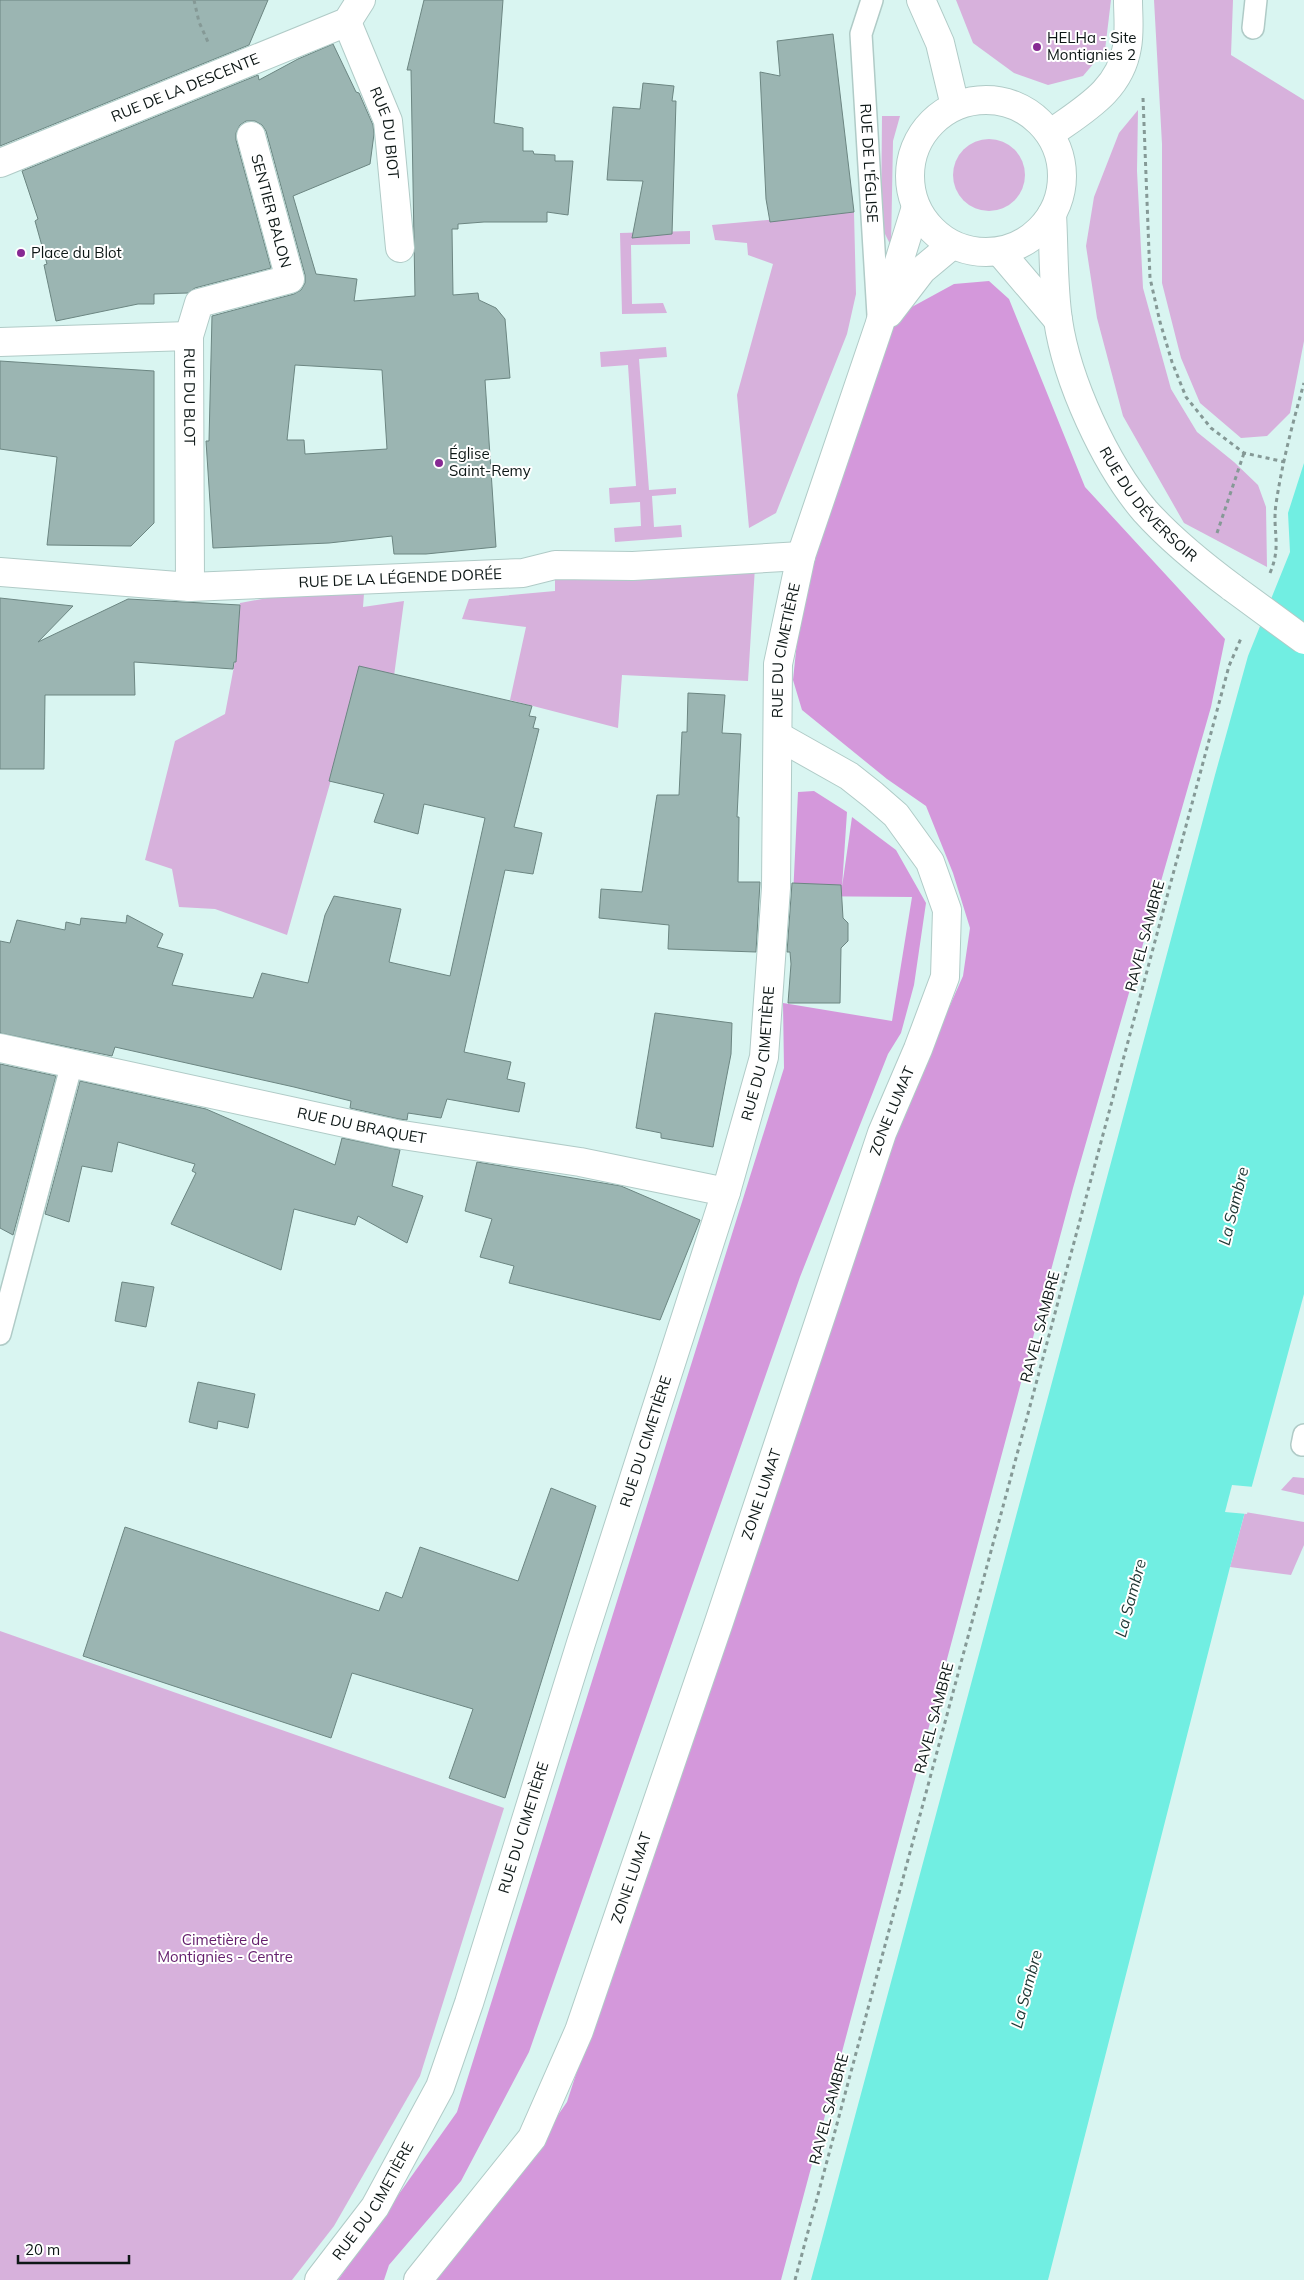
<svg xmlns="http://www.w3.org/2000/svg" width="1304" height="2280" font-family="Mulish,sans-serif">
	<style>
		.green { fill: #d7b1dc }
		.forest { fill: #d498db }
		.water { fill: #71eee2 }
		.pier { fill: #d9f5f1 }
		.building { fill: #9bb5b2; stroke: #6c8682; fill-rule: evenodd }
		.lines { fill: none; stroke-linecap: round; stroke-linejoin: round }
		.lane-casing { stroke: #b0cbc7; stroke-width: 24 }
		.street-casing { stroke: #b0cbc7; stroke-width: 30 }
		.secondary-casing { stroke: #b0cbc7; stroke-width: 30 }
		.path { stroke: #859996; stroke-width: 3; stroke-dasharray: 4 4; stroke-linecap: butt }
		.lane { stroke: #fff; stroke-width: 21 }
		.street { stroke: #fff; stroke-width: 28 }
		.secondary { stroke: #fff; stroke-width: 28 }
		.secondary-bridge-casing { stroke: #b0cbc7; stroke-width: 30; stroke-linecap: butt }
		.secondary-bridge { stroke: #fff; stroke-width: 28 }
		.poi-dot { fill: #872993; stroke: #fff; stroke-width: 2 }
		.labels { text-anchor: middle; stroke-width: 4; stroke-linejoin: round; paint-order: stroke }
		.poi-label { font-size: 15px; fill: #0d1716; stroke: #fff; text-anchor: start }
		.street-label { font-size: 15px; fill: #0d1716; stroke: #fff }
		.park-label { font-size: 15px; fill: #631d6c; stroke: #fff }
		.water-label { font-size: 16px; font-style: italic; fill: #1f3633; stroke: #fff }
	</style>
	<rect width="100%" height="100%" fill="#d9f5f1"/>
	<g class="green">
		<polygon points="956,0 1111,0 1105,50 1083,76 1048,85 1014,73 973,43"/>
		<polygon points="1154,0 1233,0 1231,55 1304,100 1304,341 1290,413 1267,436 1241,438 1200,403 1181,358 1162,283 1162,144"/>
		<polygon points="1138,110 1137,171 1143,288 1171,389 1197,432 1234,462 1258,485 1266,507 1267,567 1184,523 1123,416 1097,318 1086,246 1094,197 1119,133"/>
		<polygon points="882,116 900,116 893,141 891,246 881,226"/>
		<circle cx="989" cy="175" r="36"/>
		<polygon points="854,212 856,294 847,334 776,513 749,528 737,395 773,264 748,255 747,243 715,240 712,225"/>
		<polygon points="690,231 690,244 631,245 632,304 663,303 667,313 622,314 620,233"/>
		<polygon points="666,347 667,357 639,359 649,490 676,488 676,494 652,496 654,527 681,525 682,537 615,542 614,528 641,526 640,502 610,504 609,488 636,486 628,365 601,367 600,352"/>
		<polygon points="555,565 755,567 748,681 622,675 618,728 510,700 526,627 462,619 469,599 555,591"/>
		<polygon points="365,580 363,607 404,601 394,676 331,780 287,935 215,909 179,907 172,869 145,860 175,741 225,714 235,661 240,603"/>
		<polygon points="1293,1477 1304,1478 1304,1495 1281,1490"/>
		<polygon points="1245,1512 1304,1522 1304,1545 1291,1575 1230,1567"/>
		<polygon points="0,1631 504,1808 420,2076 334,2226 292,2280 0,2280"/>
	</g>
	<g class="forest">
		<polygon points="989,281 1009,299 1085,487 1225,639 1211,707 1073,1188 781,2280 436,2280 503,2195 567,2102 847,1237 963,976 970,928 953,873 926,806 887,779 802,710 793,680 808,535 899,314 954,284"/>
		<polygon points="814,791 847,812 842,887 852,817 896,850 926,903 914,985 901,1033 888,1054 800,1277 529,2052 461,2181 389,2265 384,2280 338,2280 457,2112 784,1068 783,1003 892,1021 912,897 793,896 798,792"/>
	</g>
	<polygon class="water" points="1304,463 1304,1294 1230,1567 1048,2280 811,2280 1215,775 1248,656 1290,552 1288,513"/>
	<polygon class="pier" points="1232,1485 1254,1487 1247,1514 1225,1512"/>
	<g class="building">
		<polygon points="0,0 268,0 249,45 0,146"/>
		<path d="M424 0H503L494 123 523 128V151H533L534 154 555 155V161H573L568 215 547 212V222H484L458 224V229H452L453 295 478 293 479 300 496 308 505 319 510 378 485 380 496 547 426 554H394L392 536 329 543 213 548 206 441H209L212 316 294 294 301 290 305 283V275L266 131 262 125 255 121H246L240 125 236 133V140L271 268 195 288 188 293 154 294V304H138L56 321 44 265 47 264 35 221 38 219 22 171 258 75 259 80 298 59 333 44 356 92 359 93 373 125 374 134 370 164 293 196 316 274 357 279 354 301 415 296 411 70H407ZM295 365 382 370 387 449 305 454 304 440H287Z"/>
		<polygon points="833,34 854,212 770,222 766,199 760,72 780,76 777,41"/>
		<polygon points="643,83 674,86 672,101 676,101 672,234 632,238 643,181 607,180 613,107 640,109"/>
		<polygon points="0,361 154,371 154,523 131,546 47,545 57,457 0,449"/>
		<polygon points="0,598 73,606 38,642 128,599 240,605 236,662 234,662 233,669 134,662 135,695 45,695 44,769 0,769"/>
		<polygon points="359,666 532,706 529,716 536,717 533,728 539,729 514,827 542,833 533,874 505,870 464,1052 511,1062 507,1079 525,1083 519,1112 447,1099 441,1118 408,1113 407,1120 399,1119 350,1108 351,1101 294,1087 115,1047 112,1056 0,1033 0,941 10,943 17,920 65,930 66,922 80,925 81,918 126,923 127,915 163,934 157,947 183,954 172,985 253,998 262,973 308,983 325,915 334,896 401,909 389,962 450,976 485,818 424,804 418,834 374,822 384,794 329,781"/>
		<polygon points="688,693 725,695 722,733 741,734 737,817 739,817 738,882 760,882 756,952 668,949 669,925 599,918 601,889 642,892 657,795 679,795 682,732 687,732"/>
		<polygon points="792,883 841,885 843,918 848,923 848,941 841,948 840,1003 788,1003 791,964 790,952 787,952"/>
		<polygon points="655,1013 732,1023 731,1054 713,1147 661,1138 661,1133 636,1128"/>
		<polygon points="0,1064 56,1076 13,1235 0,1228"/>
		<polygon points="80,1081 206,1109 335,1165 342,1138 400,1150 392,1186 423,1196 407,1243 358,1216 355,1225 294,1209 281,1270 171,1224 196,1173 192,1171 195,1164 118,1142 112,1172 82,1166 69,1222 45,1214"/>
		<polygon points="477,1162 621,1186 700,1220 660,1320 509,1283 514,1266 480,1257 492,1219 465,1211"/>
		<polygon points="122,1282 154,1287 146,1327 115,1321"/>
		<polygon points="198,1382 255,1394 248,1428 218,1421 217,1429 189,1422"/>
		<polygon points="551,1488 596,1506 505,1798 449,1778 473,1709 352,1673 331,1738 83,1656 125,1527 379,1611 386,1592 402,1598 420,1547 518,1581"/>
	</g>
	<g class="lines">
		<g class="lane-casing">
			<g id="lane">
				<path id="s1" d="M872 0 861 34 878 315"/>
				<polyline points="1253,28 1256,0"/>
				<polyline points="0,1334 72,1063"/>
				<polyline points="1304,1435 1302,1445 1304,1445"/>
			</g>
		</g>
		<g class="street-casing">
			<g id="street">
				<path id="s2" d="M347 22 388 121 400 248"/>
				<path id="s3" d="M0 163 347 22 361 0"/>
				<polyline points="889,313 922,270 952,245"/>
				<polyline points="189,336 199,303 290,279 251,136"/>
				<path id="s4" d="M0 342 189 336 190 587"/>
				<path id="s5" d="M0 572 190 587 523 573 555 565 633 566 801 556"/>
				<path id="s6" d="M0 1048 396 1134 580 1162 726 1192"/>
				<path id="s7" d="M319 2280 375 2207 440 2087 469 2003 581 1643 726 1192 764 1057 776 888 778 664 801 556 879 326 916 207"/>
				<path id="s8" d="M418 2280 532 2138 579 2031 719 1622 882 1133 918 1049 945 977 947 910 930 862 896 815 873 795 849 776 778 736"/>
			</g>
		</g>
		<g class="secondary-casing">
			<g id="secondary">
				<polyline points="921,0 940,43 955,106"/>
				<circle cx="986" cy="176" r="76"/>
				<path d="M1050 134C1083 110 1120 91 1127 47 1130 32 1128 15 1128 0"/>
				<path id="s9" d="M1052 214C1054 249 1053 286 1058 320 1067 381 1105 464 1145 511 1171 540 1202 565 1233 588"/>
				<polyline points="1000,252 1058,320"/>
			</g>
		</g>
		<g class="path">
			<polyline points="194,0 199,22 208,42"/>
			<polyline points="1143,98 1150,278 1160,322 1172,362 1186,397 1211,428 1244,453 1285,462"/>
			<polyline points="1217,533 1244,453"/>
			<path d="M1270 573C1282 545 1272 531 1276 504 1282 463 1293 422 1304 383"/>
			<polyline points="795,2280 1229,666 1242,636"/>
		</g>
		<use href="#lane" class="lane"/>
		<use href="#street" class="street"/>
		<use href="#secondary" class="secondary"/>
		<g class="secondary-bridge-casing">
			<polyline id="secondary-bridge" points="1233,588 1304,640"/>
		</g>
		<use href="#secondary-bridge" class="secondary-bridge"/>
	</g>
	<g class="poi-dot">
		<circle cx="1037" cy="47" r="5"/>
		<circle cx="21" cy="253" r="5"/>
		<circle cx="439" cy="463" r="5"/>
	</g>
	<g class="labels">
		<g class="poi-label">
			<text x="1047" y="43">HELHa - Site<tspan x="1047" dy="17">Montignies 2</tspan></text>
			<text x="31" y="258">Place du Blot</text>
			<text x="449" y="459">Église<tspan x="449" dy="17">Saint-Remy</tspan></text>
		</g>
		<g class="street-label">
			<text dy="5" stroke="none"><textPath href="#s3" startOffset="200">RUE DE LA DESCENTE</textPath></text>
			<text dy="5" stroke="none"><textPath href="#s2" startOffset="118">RUE DU BIOT</textPath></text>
			<text dy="5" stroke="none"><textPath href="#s1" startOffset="165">RUE DE L'ÉGLISE</textPath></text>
			<text transform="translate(271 211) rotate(75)" y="5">SENTIER BALON</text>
			<text dy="5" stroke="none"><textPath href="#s4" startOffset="250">RUE DU BLOT</textPath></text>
			<text dy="5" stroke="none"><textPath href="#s9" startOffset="315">RUE DU DÉVERSOIR</textPath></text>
			<text dy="5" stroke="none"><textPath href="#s5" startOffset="401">RUE DE LA LÉGENDE DORÉE</textPath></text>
			<text dy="5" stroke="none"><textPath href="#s7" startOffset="1716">RUE DU CIMETIÈRE</textPath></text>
			<text transform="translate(1145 936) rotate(-75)" y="5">RAVEL SAMBRE</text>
			<text dy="5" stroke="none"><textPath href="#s7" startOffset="1311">RUE DU CIMETIÈRE</textPath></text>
			<text dy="5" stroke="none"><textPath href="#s8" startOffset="1271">ZONE LUMAT</textPath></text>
			<text dy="5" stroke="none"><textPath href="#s6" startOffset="370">RUE DU BRAQUET</textPath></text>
			<text transform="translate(1040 1327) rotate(-75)" y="5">RAVEL SAMBRE</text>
			<text dy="5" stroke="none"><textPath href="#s7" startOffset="906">RUE DU CIMETIÈRE</textPath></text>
			<text dy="5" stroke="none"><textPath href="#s8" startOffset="866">ZONE LUMAT</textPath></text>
			<text transform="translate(934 1718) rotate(-75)" y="5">RAVEL SAMBRE</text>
			<text dy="5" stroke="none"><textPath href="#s7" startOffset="501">RUE DU CIMETIÈRE</textPath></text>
			<text dy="5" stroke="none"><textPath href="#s8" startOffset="461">ZONE LUMAT</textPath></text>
			<text transform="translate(829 2109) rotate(-75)" y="5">RAVEL SAMBRE</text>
			<text dy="5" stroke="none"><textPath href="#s7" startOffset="96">RUE DU CIMETIÈRE</textPath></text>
		</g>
		<g class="park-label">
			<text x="225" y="1945">Cimetière de<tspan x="225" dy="17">Montignies - Centre</tspan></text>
		</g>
		<g class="water-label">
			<text transform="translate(1233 1206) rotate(-76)" y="6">La Sambre</text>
			<text transform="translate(1130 1598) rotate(-75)" y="6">La Sambre</text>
			<text transform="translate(1026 1989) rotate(-75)" y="6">La Sambre</text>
		</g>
	</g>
	<path d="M18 2255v8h111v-8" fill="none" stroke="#0d1716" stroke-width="2.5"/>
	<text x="25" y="2255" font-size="15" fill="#0d1716" stroke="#ffffff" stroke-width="4" paint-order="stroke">20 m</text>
</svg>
